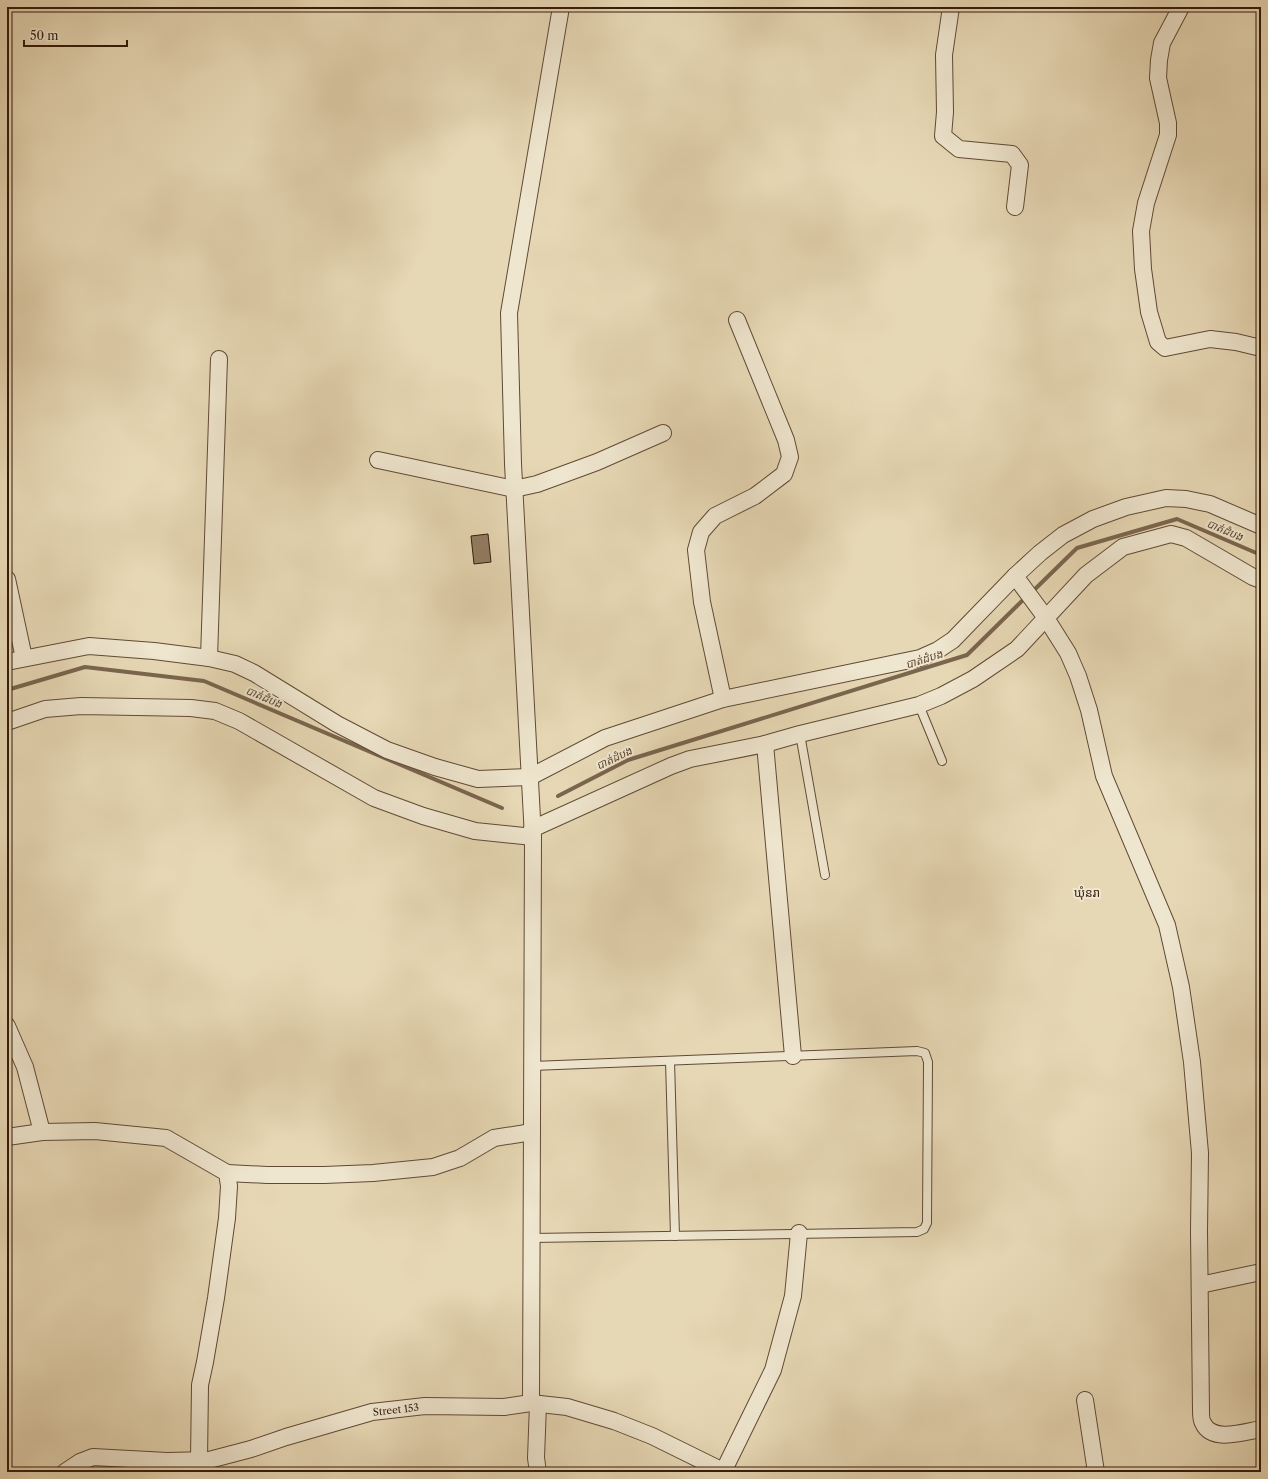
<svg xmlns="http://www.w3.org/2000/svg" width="1268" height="1479" font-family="'Libre Caslon Text','Noto Sans Khmer',serif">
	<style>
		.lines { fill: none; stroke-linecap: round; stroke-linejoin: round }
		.stream { stroke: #7a654e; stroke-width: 4 }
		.building { fill: #917d63; stroke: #331a0a }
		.lane-casing { stroke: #604a35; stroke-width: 10 }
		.street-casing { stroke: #604a35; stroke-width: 18 }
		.lane { stroke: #efe6cf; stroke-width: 8 }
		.street { stroke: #efe6cf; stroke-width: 16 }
		.labels { text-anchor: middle; stroke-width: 4; stroke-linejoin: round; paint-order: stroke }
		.street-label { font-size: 10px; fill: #331a0a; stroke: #efe6cf }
		.water-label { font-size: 11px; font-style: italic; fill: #5d4632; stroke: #efe6cf }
		.quarter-label { font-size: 12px; fill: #331a0a; stroke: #efe6cf }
	</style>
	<rect width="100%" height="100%" fill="#e7d8b5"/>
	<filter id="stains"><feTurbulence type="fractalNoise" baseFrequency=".005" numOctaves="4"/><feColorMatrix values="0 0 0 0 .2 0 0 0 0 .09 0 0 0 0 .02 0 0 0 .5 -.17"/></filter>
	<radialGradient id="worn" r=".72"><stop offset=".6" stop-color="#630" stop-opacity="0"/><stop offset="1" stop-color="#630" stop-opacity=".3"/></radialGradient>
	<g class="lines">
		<g class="stream">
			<polyline points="1031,593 1077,548 1177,519 1261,555"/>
			<polyline points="7,690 85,667 204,681 502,808"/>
			<polyline points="558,796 628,760 967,655 1026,597"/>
		</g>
	</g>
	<polygon class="building" points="488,534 491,562 474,564 471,536"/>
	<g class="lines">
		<g class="lane-casing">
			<g id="lane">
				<polyline points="919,705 942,761"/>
				<polyline points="800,734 825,875"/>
				<polyline points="670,1061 675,1236"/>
				<polyline points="531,1238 917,1232 924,1229 927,1223 928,1062 925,1053 917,1051 532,1066"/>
			</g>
		</g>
		<g class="street-casing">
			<g id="street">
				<polyline points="951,7 944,55 945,112 943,136 959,149 1012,154 1020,165 1015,207"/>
				<polyline points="1181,7 1162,43 1159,60 1158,78 1168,123 1168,135 1146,203 1141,231 1143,269 1149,312 1158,342 1165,348 1210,339 1236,342 1261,348"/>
				<polyline points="378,460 514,489 537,484 597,462 663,433"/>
				<path d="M1015 576 1046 618 1068 653 1078 676 1089 710 1104 776 1167 925 1181 987 1192 1062 1200 1153 1199 1231 1201 1411C1201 1414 1201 1420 1203 1423 1212 1443 1244 1432 1261 1429"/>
				<polyline points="7,579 24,658"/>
				<polyline points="209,658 219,359"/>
				<polyline points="7,662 89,646 154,651 209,658 235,664 254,673 337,724 387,750 435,767 478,779 530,777 605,738 723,699 920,658 938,650 953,640 1015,576 1040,553 1063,535 1093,519 1126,507 1166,498 1186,499 1210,504 1261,526"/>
				<polyline points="723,699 702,602 696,550 701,532 715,516 755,496 784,474 790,457 786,440 737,320"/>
				<polyline points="7,722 45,709 81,706 191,708 215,711 239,721 374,798 423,816 475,831 533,837"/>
				<polyline points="765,744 793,1056"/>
				<polyline points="532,829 671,766 690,759 765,744 800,734 919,705 941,696 973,679 1017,649 1086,575 1123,547 1171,534 1186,538 1253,577 1261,580"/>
				<polyline points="7,1026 25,1067 42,1132"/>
				<polyline points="7,1137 42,1132 95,1131 166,1138 227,1173 229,1186 227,1218 216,1298 205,1362 200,1385 199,1460"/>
				<polyline points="227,1173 267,1175 324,1175 373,1173 433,1167 460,1158 494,1138 532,1132"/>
				<polyline points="1200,1285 1261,1272"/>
				<polyline points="1085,1400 1096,1472"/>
				<polyline points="531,1403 533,837 513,464 509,313 561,7"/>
				<path id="s1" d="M65 1472 80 1462 93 1457 167 1461 209 1460 251 1449 286 1437 372 1412 425 1406 504 1407 531 1403 567 1407 614 1421 652 1436 725 1472"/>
				<polyline points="538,1472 536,1458 538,1404"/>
				<polyline points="723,1472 773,1370 793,1296 799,1233"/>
			</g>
		</g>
		<use href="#lane" class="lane"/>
		<use href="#street" class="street"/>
	</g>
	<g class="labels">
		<g class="street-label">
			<text dy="4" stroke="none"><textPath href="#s1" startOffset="342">Street 153</textPath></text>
		</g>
		<g class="water-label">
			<text transform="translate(1225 530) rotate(23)" y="4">បាត់ដំបង</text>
			<text transform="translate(924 659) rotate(-17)" y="4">បាត់ដំបង</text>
			<text transform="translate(264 697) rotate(23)" y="4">បាត់ដំបង</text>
			<text transform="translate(614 758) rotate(-25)" y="4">បាត់ដំបង</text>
		</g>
		<g class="quarter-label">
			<text x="1087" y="897">ឃុំនរា</text>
		</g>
	</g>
	<rect width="1268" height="1479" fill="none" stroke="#e7d8b5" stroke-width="24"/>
	<rect x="8" y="8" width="1252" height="1463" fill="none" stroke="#331a0a" stroke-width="2"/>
	<rect x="12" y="12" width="1244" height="1455" fill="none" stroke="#331a0a"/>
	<path d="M24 40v6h103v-6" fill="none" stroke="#331a0a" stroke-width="2"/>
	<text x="30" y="40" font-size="12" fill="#331a0a" stroke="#efe6cf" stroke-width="3" paint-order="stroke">50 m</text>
	<rect width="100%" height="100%" filter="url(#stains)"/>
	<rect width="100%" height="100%" fill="url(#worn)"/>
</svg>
